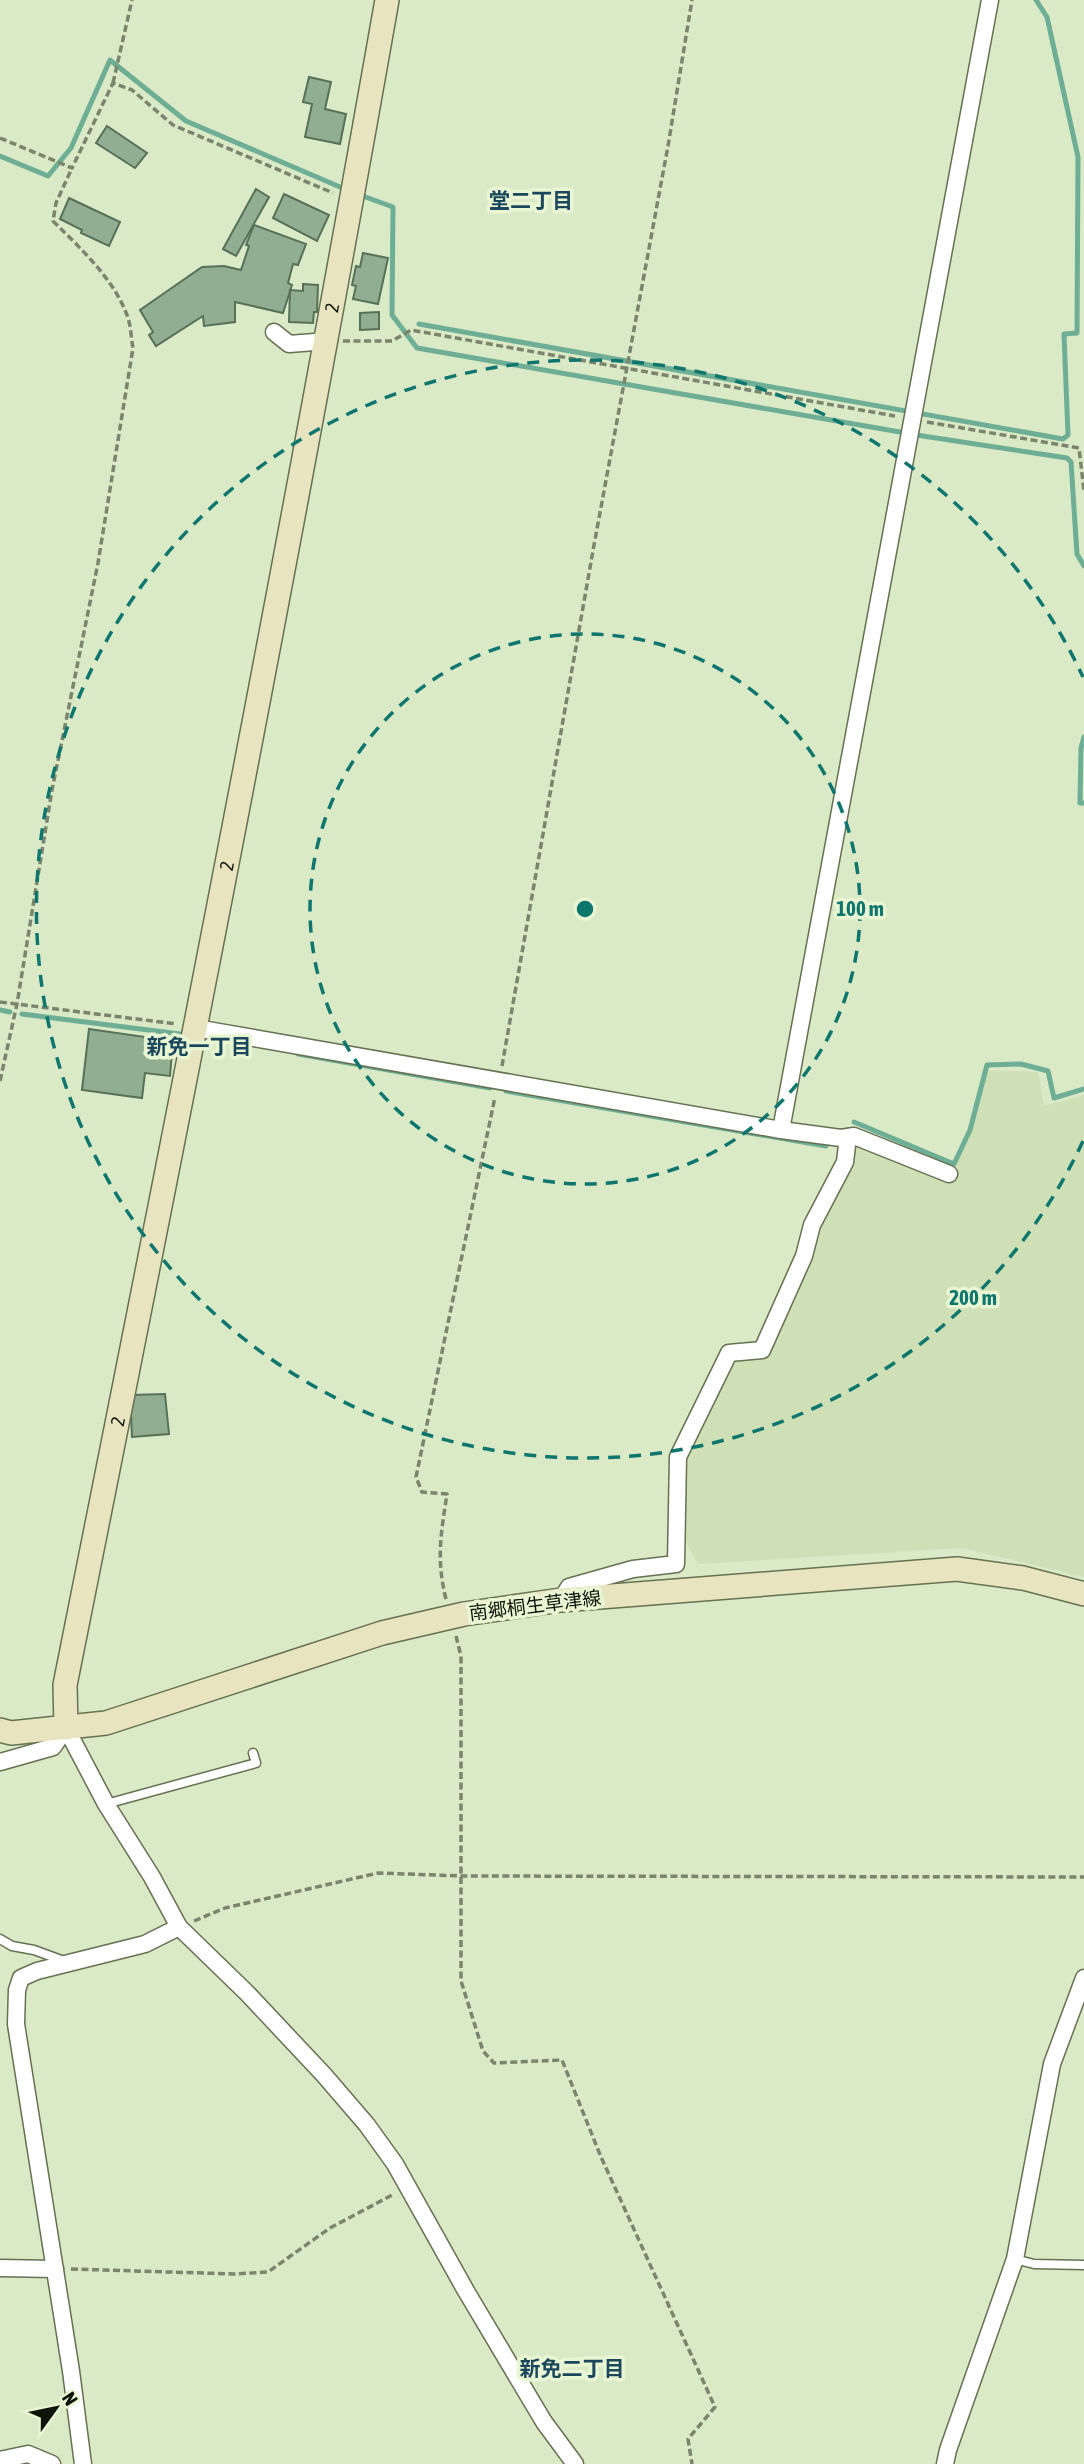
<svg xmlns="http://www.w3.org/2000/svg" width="1084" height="2464" font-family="'Asap Condensed','Noto Sans JP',sans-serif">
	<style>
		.built { fill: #cfe0b6 }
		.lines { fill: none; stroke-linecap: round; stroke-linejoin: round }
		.stream { stroke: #6dae95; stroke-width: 5 }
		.building { fill: #91ae93; stroke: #567158; stroke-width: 2 }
		.lane-casing { stroke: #657152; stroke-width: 11 }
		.street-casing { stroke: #657152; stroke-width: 19 }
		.secondary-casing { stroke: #657152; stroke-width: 26 }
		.path { stroke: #7b856d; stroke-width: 3.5; stroke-dasharray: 7 3.5; stroke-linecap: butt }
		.lane { stroke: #fff; stroke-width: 8 }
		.street { stroke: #fff; stroke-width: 16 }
		.secondary { stroke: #e7e4bf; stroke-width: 23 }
		.ring { fill: none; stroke: #0f766e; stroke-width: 3.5; stroke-dasharray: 12 9 }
		.labels { text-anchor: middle; stroke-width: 7; stroke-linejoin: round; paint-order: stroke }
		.street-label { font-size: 19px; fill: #0f1408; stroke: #e8f6d3 }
		.neighbourhood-label { font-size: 21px; font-weight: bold; fill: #1b475c; stroke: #e8f6d3 }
		.centre { fill: #0f766e; stroke: #e8f6d3; stroke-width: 3.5 }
		.ring-label { font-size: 21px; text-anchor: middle; font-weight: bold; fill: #0f766e; stroke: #e8f6d3; stroke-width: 7; stroke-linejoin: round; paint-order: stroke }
	</style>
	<rect width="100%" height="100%" fill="#dae9c6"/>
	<polygon class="built" points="988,1070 1038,1072 1044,1106 1084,1095 1084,1577 962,1548 698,1564 685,1540 687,1461 733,1359 769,1357 855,1146 948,1183 972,1131"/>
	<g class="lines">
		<g class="stream">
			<polyline points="0,156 48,176 71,148 110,60 186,121 347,190"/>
			<polyline points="360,195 393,207 392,315 417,348 923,436 1067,458 1071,462 1077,554 1084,566"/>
			<polyline points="419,324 1063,439 1068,435 1064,334 1077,333 1078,157 1047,17 1036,0"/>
			<polyline points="1084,737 1081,748 1080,803 1084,803"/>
			<polyline points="0,1010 10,1012"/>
			<polyline points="22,1014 180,1034"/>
			<polyline points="298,1054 490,1088"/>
			<polyline points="506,1091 826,1146"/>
			<polyline points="854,1122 954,1164 970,1130 987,1065 1021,1064 1048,1071 1054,1098 1084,1089"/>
		</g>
	</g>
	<g class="building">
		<polygon points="309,77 331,82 325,109 346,114 340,144 305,137 312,104 303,102"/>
		<polygon points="107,126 147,153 135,168 96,143"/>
		<polygon points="256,189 269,197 236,256 223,249"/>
		<polygon points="284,194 329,215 317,241 273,218"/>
		<polygon points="69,198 120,222 109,246 81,233 82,230 60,219"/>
		<polygon points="254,225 306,244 298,265 293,264 288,283 292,285 283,313 235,302 235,322 204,326 203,316 156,346 149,335 153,332 140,310 202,267 224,266 241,270 249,246 246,245"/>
		<polygon points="363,253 388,258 378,304 353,299 356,286 352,285 356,266 360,267"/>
		<polygon points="303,284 318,285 317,312 314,312 313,323 289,322 290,290 303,291"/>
		<polygon points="379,312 379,329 360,330 360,313"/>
		<polygon points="89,1029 173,1041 170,1076 145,1073 142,1098 82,1090"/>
		<polygon points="165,1394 169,1434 132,1437 130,1395"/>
	</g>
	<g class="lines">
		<g class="lane-casing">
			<g id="lane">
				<polyline points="106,1804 256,1763 253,1753"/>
				<polyline points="0,1939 12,1946 34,1950 64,1961"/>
				<polyline points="1015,2259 1034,2264 1084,2265"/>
			</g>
		</g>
		<g class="street-casing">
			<g id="street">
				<polyline points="274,332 289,344 327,341"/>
				<polyline points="196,1028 781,1130 841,1138 854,1136 949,1174"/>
				<polyline points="781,1130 990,0"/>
				<polyline points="561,1600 569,1587 633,1569 676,1564 678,1457 729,1353 762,1350 804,1256 812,1225 845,1162 848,1137"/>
				<polyline points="0,1762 53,1747 66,1728 106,1804 152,1877 179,1927 247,1993 324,2075 367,2125 395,2164 466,2291 544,2422 575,2464"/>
				<polyline points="0,2268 55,2269"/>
				<polyline points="0,2460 28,2454 52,2464"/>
				<polyline points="83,2464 71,2371 16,2024 17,1990 21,1978 37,1971 145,1944 179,1927"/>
				<polyline points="945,2464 948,2450 1015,2259 1052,2064 1084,1978"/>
			</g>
		</g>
		<g class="secondary-casing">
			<g id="secondary">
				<path id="s1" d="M66 1728 65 1685C177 1124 288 563 387 0"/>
				<polyline points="0,1730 11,1733 106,1723 382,1633 464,1614 561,1600 957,1569 1023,1578 1084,1594"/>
			</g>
		</g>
		<g class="path">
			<polyline points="113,83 132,0"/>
			<polyline points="0,138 72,168 113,83 132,90 173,125 333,193"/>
			<polyline points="343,341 392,341 411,330 895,416"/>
			<polyline points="927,422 1079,448 1084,491"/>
			<polyline points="0,1002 177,1024"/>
			<polyline points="502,1066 594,545 668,146 692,0"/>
			<path d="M0 1081 17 1004 52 790 98 563 133 348C131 338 131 325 127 315 113 278 81 249 53 221L56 203 72 168"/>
			<path d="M446 1599C436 1560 441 1533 447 1494L422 1492 416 1477 495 1097"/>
			<polyline points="456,1636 461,1656 461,1981 483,2051 494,2063 562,2060 601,2157 715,2407 688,2439 692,2464"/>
			<polyline points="194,1921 225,1908 378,1873 462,1876 1084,1877"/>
			<polyline points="71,2269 235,2274 268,2272 330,2228 394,2194"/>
		</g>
		<use href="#lane" class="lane"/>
		<use href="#street" class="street"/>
		<use href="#secondary" class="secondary"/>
	</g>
	<g class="ring">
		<circle cx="585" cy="909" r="275"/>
		<path d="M1083 1141A549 549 0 1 1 1083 677"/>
	</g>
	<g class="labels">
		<g class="street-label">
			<text dy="7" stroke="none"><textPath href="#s1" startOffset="1446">2</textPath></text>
			<text dy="7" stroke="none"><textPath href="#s1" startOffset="878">2</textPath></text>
			<text dy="7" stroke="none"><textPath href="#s1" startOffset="312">2</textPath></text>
			<text transform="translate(535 1605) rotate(-7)" y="7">南郷桐生草津線</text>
		</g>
		<g class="neighbourhood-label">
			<text x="531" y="208">堂二丁目</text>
			<text x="199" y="1054">新免一丁目</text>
			<text x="572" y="2376">新免二丁目</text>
		</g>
	</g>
	<circle cx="585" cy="909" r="10" class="centre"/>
	<g class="ring-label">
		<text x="860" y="916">100 m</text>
		<text x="973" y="1305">200 m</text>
	</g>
	<g transform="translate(56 2408) rotate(57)" stroke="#e8f6d3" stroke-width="5" paint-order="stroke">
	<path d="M0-5L12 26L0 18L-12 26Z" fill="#0f1408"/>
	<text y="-10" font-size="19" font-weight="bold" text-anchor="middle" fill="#0f1408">N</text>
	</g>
</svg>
